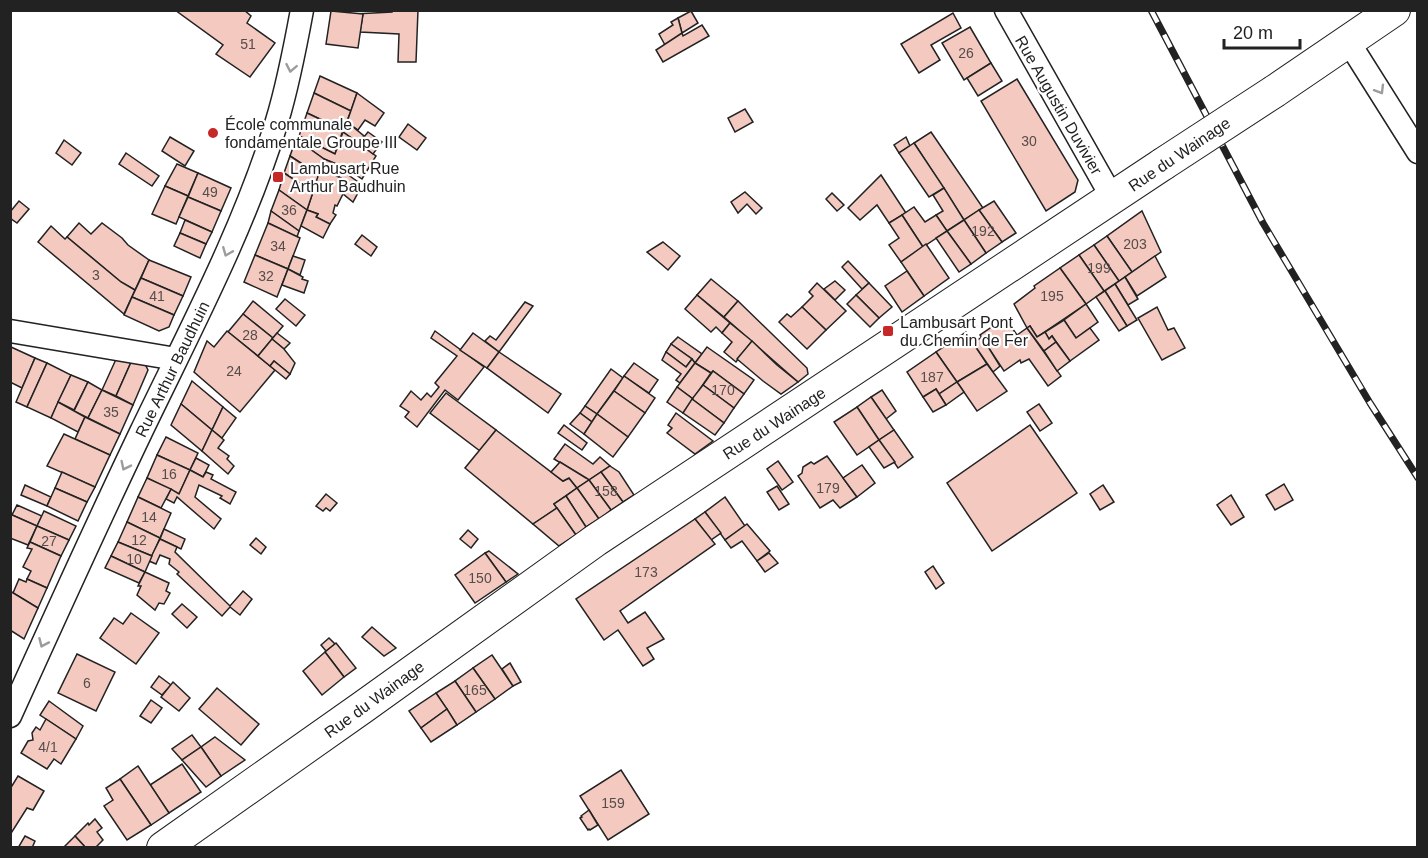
<svg xmlns="http://www.w3.org/2000/svg" width="1428" height="858" font-family="Arial,sans-serif">
	<style>
		.building { fill: #f3c9c0; stroke: #222; stroke-width: 1.5 }
		.lines { fill: none; stroke-linecap: round; stroke-linejoin: round }
		.minor-casing { stroke: #222; stroke-width: 25 }
		.secondary-casing { stroke: #222; stroke-width: 34 }
		.minor { stroke: #fff; stroke-width: 22 }
		.secondary { stroke: #fff; stroke-width: 32 }
		.rail-casing { stroke: #222; stroke-width: 7 }
		.rail { stroke: #fff; stroke-width: 4.5; stroke-dasharray: 14; stroke-linecap: butt }
		.secondary-bridge-casing { stroke: #222; stroke-width: 34; stroke-linecap: butt }
		.secondary-bridge { stroke: #fff; stroke-width: 32 }
		.oneway { stroke: #9c9c9c }
		.poi-dot { fill: #c62828; stroke: #fff; stroke-width: 2 }
		.labels { text-anchor: middle; stroke-width: 4.5; stroke-linejoin: round; paint-order: stroke }
		.number-label { font-size: 14px; fill: #564c4a }
		.street-label { font-size: 16px; fill: #222; stroke: #fff }
		.poi-label { font-size: 16px; fill: #222; stroke: #fff; text-anchor: start }
	</style>
	<rect width="100%" height="100%" fill="#fff"/>
	<g class="building">
		<polygon points="175,10 244,10 251,16 247,23 275,43 250,77 216,54 223,45"/>
		<polygon points="392,10 418,10 416,62 398,62 399,34 360,32 363,14 354,14 392,12"/>
		<polygon points="331,11 363,14 358,48 326,44"/>
		<polygon points="691,11 698,23 682,33 678,18"/>
		<polygon points="953,13 961,28 931,45 940,60 919,73 901,44"/>
		<polygon points="678,18 682,33 665,45 659,34 673,25 671,22"/>
		<polygon points="702,25 709,36 663,62 656,50 682,33 683,36"/>
		<polygon points="970,27 991,63 964,80 942,43"/>
		<polygon points="991,63 1002,81 978,96 967,78"/>
		<polygon points="320,76 357,93 351,111 314,93"/>
		<polygon points="1017,79 1078,180 1075,192 1046,211 981,101"/>
		<polygon points="314,93 351,111 343,130 307,113"/>
		<polygon points="357,93 384,113 375,126 365,120 358,130 347,122"/>
		<polygon points="745,109 753,122 735,132 728,118"/>
		<polygon points="307,113 343,130 335,154 299,136"/>
		<polygon points="347,122 364,136 359,143 343,132"/>
		<polygon points="408,124 426,138 417,150 399,137"/>
		<polygon points="343,132 376,156 362,179 346,168 324,159 296,139 299,136 335,154"/>
		<polygon points="368,132 382,142 373,154 359,143"/>
		<polygon points="931,132 983,208 964,220 914,143"/>
		<polygon points="170,137 194,151 185,166 162,151"/>
		<polygon points="906,137 910,146 899,153 894,145"/>
		<polygon points="296,139 324,159 319,175 290,156"/>
		<polygon points="64,140 81,153 72,165 56,153"/>
		<polygon points="914,143 944,188 929,197 899,153"/>
		<polygon points="126,153 159,176 152,186 119,164"/>
		<polygon points="290,156 319,175 313,192 284,173"/>
		<polygon points="324,159 346,168 344,172 364,186 360,189 323,168"/>
		<polygon points="177,164 198,173 188,196 165,186"/>
		<polygon points="321,167 360,189 353,202 343,194 337,206 335,205 333,213 336,215 330,224 316,217 318,214 307,210"/>
		<polygon points="198,173 231,188 221,211 188,197"/>
		<polygon points="284,173 313,192 307,210 279,190"/>
		<polygon points="881,175 906,213 889,223 877,205 860,220 848,208"/>
		<polygon points="165,186 188,196 176,224 152,214"/>
		<polygon points="944,188 964,220 947,231 936,215 943,211 933,195"/>
		<polygon points="279,190 307,210 299,231 271,211"/>
		<polygon points="745,192 762,208 756,214 747,204 738,213 731,202"/>
		<polygon points="832,193 844,205 837,211 826,199"/>
		<polygon points="188,197 221,211 212,232 179,217"/>
		<polygon points="19,201 29,209 17,223 10,218 10,212"/>
		<polygon points="994,201 1016,233 1002,242 979,210"/>
		<polygon points="914,207 925,222 936,215 947,231 923,247 902,215"/>
		<polygon points="307,210 318,214 316,217 330,224 323,238 301,226"/>
		<polygon points="979,210 1002,242 986,253 964,220"/>
		<polygon points="271,211 299,231 297,237 268,223"/>
		<polygon points="1142,211 1161,252 1132,272 1107,236"/>
		<polygon points="902,215 923,247 901,262 889,245 899,238 889,223"/>
		<polygon points="185,220 212,232 206,244 180,233"/>
		<polygon points="964,220 986,253 971,264 947,231"/>
		<polygon points="79,223 91,234 102,223 122,238 128,245 149,260 135,290 121,282 67,237"/>
		<polygon points="268,223 300,238 288,269 255,255"/>
		<polygon points="51,226 65,239 67,237 121,282 135,290 124,314 38,242"/>
		<polygon points="947,231 971,264 959,272 936,238"/>
		<polygon points="180,233 206,244 200,258 174,246"/>
		<polygon points="362,235 377,247 371,256 355,244"/>
		<polygon points="1107,236 1132,272 1119,281 1094,245"/>
		<polygon points="663,242 680,256 668,270 647,252"/>
		<polygon points="926,244 949,278 924,296 901,262"/>
		<polygon points="1094,245 1119,281 1104,291 1079,255"/>
		<polygon points="255,255 288,269 277,297 244,282"/>
		<polygon points="1079,255 1104,291 1086,304 1060,268"/>
		<polygon points="293,256 305,260 300,275 288,269"/>
		<polygon points="1155,256 1166,277 1137,296 1125,277"/>
		<polygon points="149,260 191,277 183,296 141,278"/>
		<polygon points="848,261 869,283 862,289 842,267"/>
		<polygon points="1060,268 1086,304 1037,337 1030,326 1027,328 1014,304 1035,288 1034,286"/>
		<polygon points="288,269 303,277 302,279 308,281 304,293 282,285"/>
		<polygon points="907,271 924,296 902,312 885,286"/>
		<polygon points="1125,277 1138,299 1128,305 1115,284"/>
		<polygon points="141,278 183,296 174,315 132,297"/>
		<polygon points="711,279 738,301 724,317 697,295"/>
		<polygon points="835,281 845,290 835,300 824,289"/>
		<polygon points="817,283 846,311 826,330 802,307 813,296 809,292"/>
		<polygon points="869,283 892,307 879,318 856,295"/>
		<polygon points="1115,284 1137,320 1127,326 1105,291"/>
		<polygon points="1105,291 1127,326 1119,331 1096,297"/>
		<polygon points="697,295 730,323 722,333 716,327 711,332 685,309"/>
		<polygon points="856,295 879,318 870,327 847,304"/>
		<polygon points="132,297 174,315 169,327 159,331 124,315"/>
		<polygon points="285,299 305,315 296,326 276,309"/>
		<polygon points="253,301 283,326 273,338 243,314"/>
		<polygon points="738,301 807,368 808,374 798,382 724,317"/>
		<polygon points="525,302 533,306 499,352 485,341 490,336 496,340"/>
		<polygon points="1086,304 1098,322 1076,338 1064,320"/>
		<polygon points="802,307 826,330 807,349 779,322 787,314 791,317"/>
		<polygon points="1157,307 1168,330 1174,328 1185,348 1162,360 1138,318"/>
		<polygon points="243,314 273,338 258,356 228,332"/>
		<polygon points="1005,318 1017,335 1027,328 1061,376 1048,386 1029,359 1021,363 1020,360 1004,371 980,335"/>
		<polygon points="1064,320 1076,338 1090,328 1099,340 1070,361 1052,336 1049,339 1045,332"/>
		<polygon points="730,323 752,341 736,362 724,352 732,342 722,333"/>
		<polygon points="1030,326 1037,337 1045,332 1049,339 1052,336 1056,342 1044,351 1027,328"/>
		<polygon points="227,331 275,370 240,412 194,372 207,341 214,347"/>
		<polygon points="435,331 484,367 458,400 445,390 417,427 405,417 409,412 400,406 411,391 421,400 427,393 431,397 439,387 435,383 457,356 431,338"/>
		<polygon points="966,332 987,364 957,382 936,352"/>
		<polygon points="277,333 290,343 284,349 272,339"/>
		<polygon points="473,333 499,352 487,368 460,350"/>
		<polygon points="678,337 702,354 695,363 692,359 671,344"/>
		<polygon points="982,337 1000,366 993,372 973,343"/>
		<polygon points="272,339 284,349 295,363 290,374 274,361 270,366 258,356"/>
		<polygon points="752,341 777,365 798,382 781,394 763,381 737,359"/>
		<polygon points="1056,342 1070,361 1057,371 1044,351"/>
		<polygon points="671,344 692,359 686,367 666,352"/>
		<polygon points="11,347 35,358 22,388 10,382"/>
		<polygon points="707,347 754,380 744,394 713,371 711,373 695,363"/>
		<polygon points="499,352 561,394 548,413 487,368"/>
		<polygon points="666,352 686,367 692,359 695,363 680,383 676,380 681,374 662,360"/>
		<polygon points="936,352 957,382 939,394 936,389 923,397 907,372"/>
		<polygon points="117,357 132,360 116,396 102,390"/>
		<polygon points="35,358 47,363 27,407 16,402"/>
		<polygon points="132,360 144,362 148,370 133,405 116,396"/>
		<polygon points="274,361 290,374 286,379 270,366"/>
		<polygon points="47,363 71,375 51,418 27,407"/>
		<polygon points="634,363 658,380 649,393 624,376"/>
		<polygon points="695,363 711,373 693,399 677,387"/>
		<polygon points="987,364 1007,391 977,411 957,382"/>
		<polygon points="611,369 623,378 597,414 585,406"/>
		<polygon points="713,371 744,394 734,408 703,385"/>
		<polygon points="71,375 88,382 74,410 58,402"/>
		<polygon points="624,376 655,398 645,413 614,391"/>
		<polygon points="192,381 223,407 212,430 181,404"/>
		<polygon points="88,382 102,390 88,418 74,411"/>
		<polygon points="957,382 964,392 946,405 939,394"/>
		<polygon points="703,385 734,408 724,423 692,399"/>
		<polygon points="677,387 693,399 683,413 667,402"/>
		<polygon points="936,389 946,405 933,412 923,397"/>
		<polygon points="102,390 133,405 120,434 88,418"/>
		<polygon points="882,390 896,411 886,419 871,397"/>
		<polygon points="614,391 645,413 628,437 597,414"/>
		<polygon points="446,393 496,430 480,451 430,413"/>
		<polygon points="871,397 894,430 879,440 857,407"/>
		<polygon points="692,399 724,423 715,435 683,413"/>
		<polygon points="58,402 85,417 78,432 51,418"/>
		<polygon points="181,404 212,430 202,451 171,425"/>
		<polygon points="1039,404 1052,423 1040,431 1027,412"/>
		<polygon points="585,406 597,414 592,422 580,413"/>
		<polygon points="223,407 236,418 222,438 212,430"/>
		<polygon points="857,407 879,440 857,455 834,422"/>
		<polygon points="580,413 592,422 584,434 570,424"/>
		<polygon points="676,413 713,441 695,454 667,433 672,428 668,425"/>
		<polygon points="597,414 628,437 613,457 584,434"/>
		<polygon points="85,417 120,434 110,455 75,439"/>
		<polygon points="564,425 587,443 582,450 558,433"/>
		<polygon points="1030,425 1077,493 992,551 947,483"/>
		<polygon points="212,430 224,440 218,448 229,456 227,459 234,466 228,474 202,451"/>
		<polygon points="496,430 563,481 569,478 577,488 554,504 557,508 533,524 465,468"/>
		<polygon points="894,430 913,457 898,468 879,440"/>
		<polygon points="64,434 110,455 95,487 47,466"/>
		<polygon points="166,437 198,453 190,470 157,455"/>
		<polygon points="879,440 895,462 884,468 869,447"/>
		<polygon points="565,444 593,464 600,457 610,466 589,480 554,459"/>
		<polygon points="157,455 190,470 179,494 147,478"/>
		<polygon points="827,456 857,497 840,508 833,500 820,508 798,476 802,473 803,467 811,462 814,464"/>
		<polygon points="196,458 209,465 203,477 190,470"/>
		<polygon points="778,461 793,482 782,490 767,469"/>
		<polygon points="560,462 586,478 589,480 577,488 569,478 563,481 551,472"/>
		<polygon points="862,465 875,483 857,497 843,478"/>
		<polygon points="610,466 619,472 634,495 623,502 601,472"/>
		<polygon points="190,470 203,477 206,472 213,475 211,479 236,492 230,504 220,498 222,496 199,485 195,497 221,519 214,529 177,497 174,503 166,499 171,489 179,494"/>
		<polygon points="62,472 95,487 87,502 55,488"/>
		<polygon points="601,472 623,502 611,510 589,480"/>
		<polygon points="147,478 171,489 161,508 138,497"/>
		<polygon points="589,480 611,510 599,519 577,488"/>
		<polygon points="1284,484 1293,500 1275,510 1266,495"/>
		<polygon points="25,485 51,497 47,506 21,495"/>
		<polygon points="1103,485 1114,502 1100,510 1090,494"/>
		<polygon points="777,486 789,504 779,510 767,492"/>
		<polygon points="55,488 87,502 78,521 47,506"/>
		<polygon points="577,488 599,519 586,527 566,496"/>
		<polygon points="326,494 337,503 330,511 326,508 323,511 316,506"/>
		<polygon points="1231,495 1244,517 1231,525 1217,505"/>
		<polygon points="566,496 586,527 576,535 554,504"/>
		<polygon points="138,497 171,513 160,538 127,522"/>
		<polygon points="725,497 745,526 725,540 705,512"/>
		<polygon points="17,505 42,516 37,526 12,515"/>
		<polygon points="557,508 576,535 559,546 533,524"/>
		<polygon points="44,511 76,526 69,540 37,526"/>
		<polygon points="705,512 721,533 711,540 695,519"/>
		<polygon points="10,514 37,526 28,545 10,538"/>
		<polygon points="695,519 715,544 620,611 628,623 645,612 664,639 647,648 654,659 643,666 618,630 604,640 576,599"/>
		<polygon points="127,522 160,538 152,556 118,542"/>
		<polygon points="747,524 770,551 757,561 742,541 731,548 725,540"/>
		<polygon points="37,526 69,540 61,556 30,542"/>
		<polygon points="164,529 185,539 181,549 160,539"/>
		<polygon points="468,530 478,539 471,548 460,539"/>
		<polygon points="256,538 266,547 261,554 250,545"/>
		<polygon points="160,539 177,547 175,552 230,606 243,591 252,599 240,615 230,607 222,616 177,574 179,572 169,564 170,559 160,555 156,564 149,561"/>
		<polygon points="30,542 61,556 47,588 27,579 31,571 23,567 32,549 27,548"/>
		<polygon points="118,542 152,556 145,572 111,556"/>
		<polygon points="489,551 518,574 506,582 485,553"/>
		<polygon points="485,553 506,582 475,603 455,575"/>
		<polygon points="769,553 778,563 765,572 757,561"/>
		<polygon points="111,556 145,572 139,583 105,568"/>
		<polygon points="933,566 944,583 936,589 925,572"/>
		<polygon points="145,572 169,583 166,591 170,593 164,604 159,603 155,610 137,595 141,586 138,586"/>
		<polygon points="19,579 26,582 27,579 47,588 38,608 13,593"/>
		<polygon points="10,591 38,608 24,639 10,630"/>
		<polygon points="182,604 197,617 187,628 172,614"/>
		<polygon points="131,613 159,633 136,664 100,638 114,618 123,624"/>
		<polygon points="372,627 396,648 384,656 362,637"/>
		<polygon points="329,638 335,644 326,651 321,645"/>
		<polygon points="336,643 356,668 344,677 325,652"/>
		<polygon points="325,652 344,677 322,695 303,671"/>
		<polygon points="77,654 115,672 96,711 58,693"/>
		<polygon points="492,655 513,686 495,699 473,668"/>
		<polygon points="510,663 521,682 513,686 502,669"/>
		<polygon points="473,668 495,699 476,712 455,681"/>
		<polygon points="159,676 171,685 162,695 151,687"/>
		<polygon points="455,681 476,712 457,725 436,693"/>
		<polygon points="173,682 190,698 179,711 161,697"/>
		<polygon points="217,688 259,724 241,745 199,709"/>
		<polygon points="436,693 447,709 421,728 409,711"/>
		<polygon points="151,700 162,708 151,723 140,716"/>
		<polygon points="49,701 83,726 76,739 40,715"/>
		<polygon points="447,709 457,725 431,742 421,728"/>
		<polygon points="46,719 76,739 61,764 54,759 47,769 21,753 28,741 33,740 32,733 36,727 40,730"/>
		<polygon points="192,735 201,747 182,760 172,749"/>
		<polygon points="215,737 245,760 221,776 201,747"/>
		<polygon points="201,747 221,776 206,787 182,760"/>
		<polygon points="182,764 201,792 169,813 150,785"/>
		<polygon points="138,766 169,813 151,825 120,779"/>
		<polygon points="621,770 649,814 608,840 580,796"/>
		<polygon points="18,776 44,791 33,810 27,808 10,835 10,789"/>
		<polygon points="120,779 151,825 127,840 104,806 113,800 106,788"/>
		<polygon points="589,810 598,825 590,830 589,829 588,830 580,818 582,817 581,816"/>
		<polygon points="95,819 102,828 97,832 103,840 95,848 86,848 75,836 88,823 89,825"/>
		<polygon points="25,836 35,841 32,848 18,848"/>
		<polygon points="75,836 86,848 63,848"/>
	</g>
	<g class="lines">
		<g class="minor-casing">
			<g id="minor">
				<polyline points="1006,10 1113,199"/>
				<polyline points="1348,41 1418,152"/>
				<polyline points="10,331 176,359"/>
				<path d="M10 716C53 621 96 526 141 432 190 330 244 229 277 121 288 85 295 48 302 10"/>
			</g>
		</g>
		<g class="secondary-casing">
			<g id="secondary">
				<polyline points="1275,91 1394,10"/>
				<polyline points="163,848 363,707 596,540 1163,164"/>
			</g>
		</g>
		<use href="#minor" class="minor"/>
		<use href="#secondary" class="secondary"/>
		<g class="rail-casing">
			<polyline id="rail" points="1151,10 1263,223 1370,403 1418,478"/>
		</g>
		<use href="#rail" class="rail"/>
		<g class="secondary-bridge-casing">
			<polyline id="secondary-bridge" points="1163,164 1275,91"/>
		</g>
		<use href="#secondary-bridge" class="secondary-bridge"/>
	</g>
	<defs><path id="oneway-chevron" d="M-2-3.5L2.5 0L-2 3.5" fill="none" stroke-width="1.6" stroke-linecap="round" stroke-linejoin="round" transform="scale(1.5)"/></defs>
	<g class="oneway">
		<use href="#oneway-chevron" transform="translate(291 68) rotate(101)"/>
		<use href="#oneway-chevron" transform="translate(1380 90) rotate(59)"/>
		<use href="#oneway-chevron" transform="translate(227 252) rotate(112)"/>
		<use href="#oneway-chevron" transform="translate(125 466) rotate(116)"/>
		<use href="#oneway-chevron" transform="translate(43 643) rotate(114)"/>
	</g>
	<g class="poi-dot">
		<circle cx="213" cy="133" r="6"/>
		<rect x="272" y="171" width="12" height="12" rx="3"/>
		<rect x="882" y="325" width="12" height="12" rx="3"/>
	</g>
	<g class="labels">
		<g class="number-label">
			<text x="248" y="49">51</text>
			<text x="966" y="58">26</text>
			<text x="1029" y="146">30</text>
			<text x="210" y="197">49</text>
			<text x="289" y="215">36</text>
			<text x="983" y="236">192</text>
			<text x="1135" y="249">203</text>
			<text x="278" y="251">34</text>
			<text x="1099" y="273">199</text>
			<text x="96" y="280">3</text>
			<text x="266" y="281">32</text>
			<text x="157" y="301">41</text>
			<text x="1052" y="301">195</text>
			<text x="250" y="340">28</text>
			<text x="234" y="376">24</text>
			<text x="932" y="382">187</text>
			<text x="723" y="395">170</text>
			<text x="111" y="417">35</text>
			<text x="169" y="479">16</text>
			<text x="828" y="493">179</text>
			<text x="606" y="496">158</text>
			<text x="149" y="522">14</text>
			<text x="139" y="545">12</text>
			<text x="49" y="546">27</text>
			<text x="134" y="564">10</text>
			<text x="646" y="577">173</text>
			<text x="480" y="583">150</text>
			<text x="87" y="688">6</text>
			<text x="475" y="695">165</text>
			<text x="48" y="752">4/1</text>
			<text x="613" y="808">159</text>
		</g>
		<g class="street-label">
			<text transform="translate(1059 105) rotate(60)" y="6">Rue Augustin Duvivier</text>
			<text transform="translate(1179 154) rotate(-34)" y="6">Rue du Wainage</text>
			<text transform="translate(172 369) rotate(-64)" y="6">Rue Arthur Baudhuin</text>
			<text transform="translate(774 423) rotate(-33)" y="6">Rue du Wainage</text>
			<text transform="translate(374 699) rotate(-36)" y="6">Rue du Wainage</text>
		</g>
		<g class="poi-label">
			<text x="225" y="130">École communale<tspan x="225" dy="18">fondamentale Groupe III</tspan></text>
			<text x="290" y="174">Lambusart Rue<tspan x="290" dy="18">Arthur Baudhuin</tspan></text>
			<text x="900" y="328">Lambusart Pont<tspan x="900" dy="18">du Chemin de Fer</tspan></text>
		</g>
	</g>
	<rect width="1428" height="858" fill="none" stroke="#222222" stroke-width="24"/>
	<path d="M1224 39v9h76v-9" fill="none" stroke="#222222" stroke-width="3"/>
	<text x="1233" y="39" font-size="18" fill="#222222" stroke="#ffffff" stroke-width="4.5" paint-order="stroke">20 m</text>
</svg>
